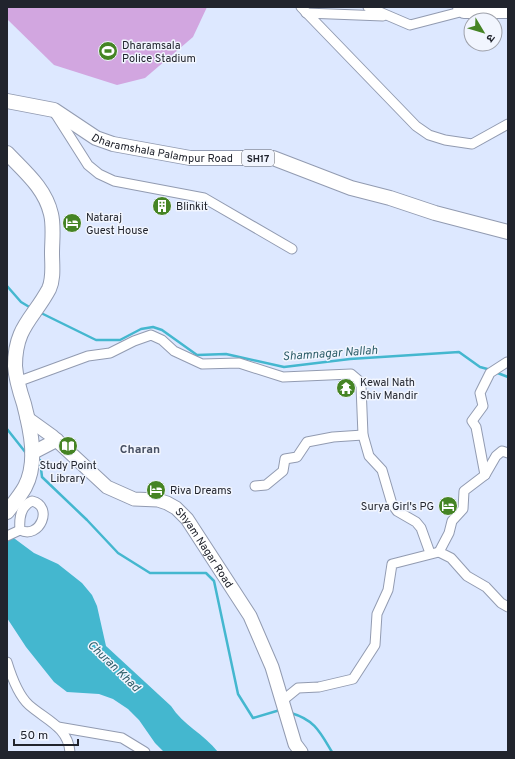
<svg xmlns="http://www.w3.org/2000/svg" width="515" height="759" font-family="Overpass,'Noto Sans Devanagari',sans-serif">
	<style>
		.green { fill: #d2a6e0 }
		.water { fill: #44b7cf }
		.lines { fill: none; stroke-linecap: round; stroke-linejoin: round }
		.stream { stroke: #44b7cf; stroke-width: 2.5 }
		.street-casing { stroke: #929bb1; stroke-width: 11 }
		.secondary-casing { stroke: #929bb1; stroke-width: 15 }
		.primary-casing { stroke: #929bb1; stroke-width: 16 }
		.street { stroke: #fff; stroke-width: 9 }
		.secondary { stroke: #fff; stroke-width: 13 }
		.primary { stroke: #fff; stroke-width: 14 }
		.labels { text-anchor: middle; stroke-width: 3; stroke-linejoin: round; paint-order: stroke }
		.shield { fill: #f1f5fe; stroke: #5f636c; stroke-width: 1 }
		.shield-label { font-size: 10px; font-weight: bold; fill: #21242d }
		.poi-label { font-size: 11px; fill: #21242d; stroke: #f1f5fe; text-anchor: start }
		.street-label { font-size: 11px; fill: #21242d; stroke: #f1f5fe }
		.water-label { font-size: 12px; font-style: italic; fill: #2d5d68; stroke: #f1f5fe }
		.neighbourhood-label { font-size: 12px; font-weight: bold; fill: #485164; stroke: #f1f5fe }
	</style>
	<rect width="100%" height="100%" fill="#dde8ff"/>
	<polygon class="green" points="7,7 207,7 193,37 145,78 117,85 54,65 7,19"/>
	<path class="water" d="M7 533 34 553 58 564 82 583 92 595 97 606 106 646 171 706C183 725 204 734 218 752H164L155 743 139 720 128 709 113 699 99 694 67 692 54 682 26 647 7 618Z"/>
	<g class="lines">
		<g class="stream">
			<polyline points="7,286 21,302 31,308"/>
			<polyline points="39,312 96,340 120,340 141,329 153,327 162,330 197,355 226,354 284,367 350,359 459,352 480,367 491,370"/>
			<polyline points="495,372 508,377"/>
			<polyline points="7,429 26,453"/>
			<polyline points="38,459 40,460 42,477 87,520 118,553 150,573 206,573 214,581 238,694 253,718 280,710"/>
			<path d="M291 713C315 720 320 732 332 752"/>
		</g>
		<g class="street-casing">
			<g id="street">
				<polyline points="301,7 416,126 429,135 445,140 472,144 508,124"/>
				<polyline points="368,7 410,25 464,11"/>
				<polyline points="306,13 383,16"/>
				<polyline points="55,113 88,165 99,174 114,181 204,198 292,249"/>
				<polyline points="17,382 88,356 110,353 134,341 151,335 162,340 174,351 202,364 239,363 283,377 351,374 358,380 361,386 363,435 369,456 382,470 392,504 397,511 416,522 421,528 430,553"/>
				<polyline points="508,453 502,451 496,456 485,475 464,491 463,509 452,521 449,533 439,552 451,558 467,576 486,587 501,603 508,607"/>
				<polyline points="485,475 476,427 472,421 483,406 480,393 490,373 507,362"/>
				<polyline points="255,486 266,485 283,471 285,459 297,457 307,442 333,437 363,435"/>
				<path d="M32 501C54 506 40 540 20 530 19 519 20 506 32 501Z"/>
				<polyline points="7,536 20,530"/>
				<path d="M7 662C11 675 19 696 29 705 46 720 68 727 70 752"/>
				<polyline points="282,701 298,688 319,687 353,679 375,645 377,614 388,590 392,564 439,552"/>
				<polyline points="58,727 122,738 145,752"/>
			</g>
		</g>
		<g class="secondary-casing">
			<g id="secondary">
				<path id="s1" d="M27 418 52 436 107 487 134 499 158 500 167 503 176 508 187 519 250 616 272 667 295 744 301 752"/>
				<polyline points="32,453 57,440"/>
			</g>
		</g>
		<g class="primary-casing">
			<g id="primary">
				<polyline points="460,7 464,11 508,11"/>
				<path id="s2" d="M7 101 54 110 96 138 113 144 190 158H273L351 188 390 198 435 213 508 232"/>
				<path d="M7 153C25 172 45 188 51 214 54 226 52 241 52 253 52 265 54 278 49 289 33 319 15 327 15 366 16 379 20 392 24 404 31 431 38 462 25 487 20 496 13 504 7 512"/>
			</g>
		</g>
		<use href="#street" class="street"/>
		<use href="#secondary" class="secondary"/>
		<use href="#primary" class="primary"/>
	</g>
	<defs>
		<g id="stadium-disc" transform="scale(1)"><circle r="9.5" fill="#458424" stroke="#f1f5fe"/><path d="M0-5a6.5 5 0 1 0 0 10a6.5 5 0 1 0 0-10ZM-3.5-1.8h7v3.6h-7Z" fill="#fff"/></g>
		<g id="building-disc" transform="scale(1)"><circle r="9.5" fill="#458424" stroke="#f1f5fe"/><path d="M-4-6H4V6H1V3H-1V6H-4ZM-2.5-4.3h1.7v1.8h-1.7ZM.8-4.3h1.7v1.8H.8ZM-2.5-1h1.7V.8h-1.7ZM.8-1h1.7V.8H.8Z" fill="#fff"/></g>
		<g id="hotel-disc" transform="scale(1)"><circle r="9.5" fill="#458424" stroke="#f1f5fe"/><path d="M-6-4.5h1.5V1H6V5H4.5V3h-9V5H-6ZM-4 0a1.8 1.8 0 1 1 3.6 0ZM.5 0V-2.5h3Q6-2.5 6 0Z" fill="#fff"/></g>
		<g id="temple-disc" transform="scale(1)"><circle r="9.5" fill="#458424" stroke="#f1f5fe"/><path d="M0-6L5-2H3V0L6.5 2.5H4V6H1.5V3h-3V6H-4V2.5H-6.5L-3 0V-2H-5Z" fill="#fff"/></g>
		<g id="library-disc" transform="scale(1)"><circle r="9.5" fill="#458424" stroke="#f1f5fe"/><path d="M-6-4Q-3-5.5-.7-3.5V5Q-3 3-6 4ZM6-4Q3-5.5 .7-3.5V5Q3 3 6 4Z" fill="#fff"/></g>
	</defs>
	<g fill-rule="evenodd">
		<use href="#stadium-disc" x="108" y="51"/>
		<use href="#building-disc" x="162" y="206"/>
		<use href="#hotel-disc" x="72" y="223"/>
		<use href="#temple-disc" x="346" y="388"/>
		<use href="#library-disc" x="68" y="446"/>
		<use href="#hotel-disc" x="156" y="490"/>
		<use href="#hotel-disc" x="448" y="506"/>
	</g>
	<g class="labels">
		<rect class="shield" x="242" y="150" width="32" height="16" rx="3"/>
		<g class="shield-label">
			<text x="258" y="162">SH17</text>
		</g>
		<g class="poi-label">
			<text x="122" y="49">Dharamsala<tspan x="122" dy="13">Police Stadium</tspan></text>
			<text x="176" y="210">Blinkit</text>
			<text x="86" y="221">Nataraj<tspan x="86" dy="13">Guest House</tspan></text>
			<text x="360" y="386">Kewal Nath<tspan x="360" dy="13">Shiv Mandir</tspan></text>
			<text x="68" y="469" text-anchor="middle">Study Point<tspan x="68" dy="13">Library</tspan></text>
			<text x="170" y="494">Riva Dreams</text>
			<text x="434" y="510" text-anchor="end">Surya Girl's PG</text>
		</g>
		<g class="street-label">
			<text dy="4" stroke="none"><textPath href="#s2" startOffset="166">Dharamshala Palampur Road</textPath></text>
			<text dy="4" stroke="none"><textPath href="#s1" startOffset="228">Shyam Nagar Road</textPath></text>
		</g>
		<g class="water-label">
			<text transform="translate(330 353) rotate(-4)" y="4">Shamnagar Nallah</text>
			<text transform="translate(114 666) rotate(44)" y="4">Churan Khad</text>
		</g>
		<g class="neighbourhood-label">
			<text x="140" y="453">Charan</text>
		</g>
	</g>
	<rect width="515" height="759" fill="none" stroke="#21242d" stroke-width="16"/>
	<g transform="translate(483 32) rotate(128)"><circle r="19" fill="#f1f5fe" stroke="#9ea1aa"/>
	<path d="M0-3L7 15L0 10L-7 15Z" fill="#458424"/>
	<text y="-6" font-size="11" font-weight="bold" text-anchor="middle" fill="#21242d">उ</text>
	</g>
	<path d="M14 739v6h64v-6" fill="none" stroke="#21242d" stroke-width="2"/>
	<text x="20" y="739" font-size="12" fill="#21242d" stroke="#f1f5fe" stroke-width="3" paint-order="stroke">50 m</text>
</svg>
